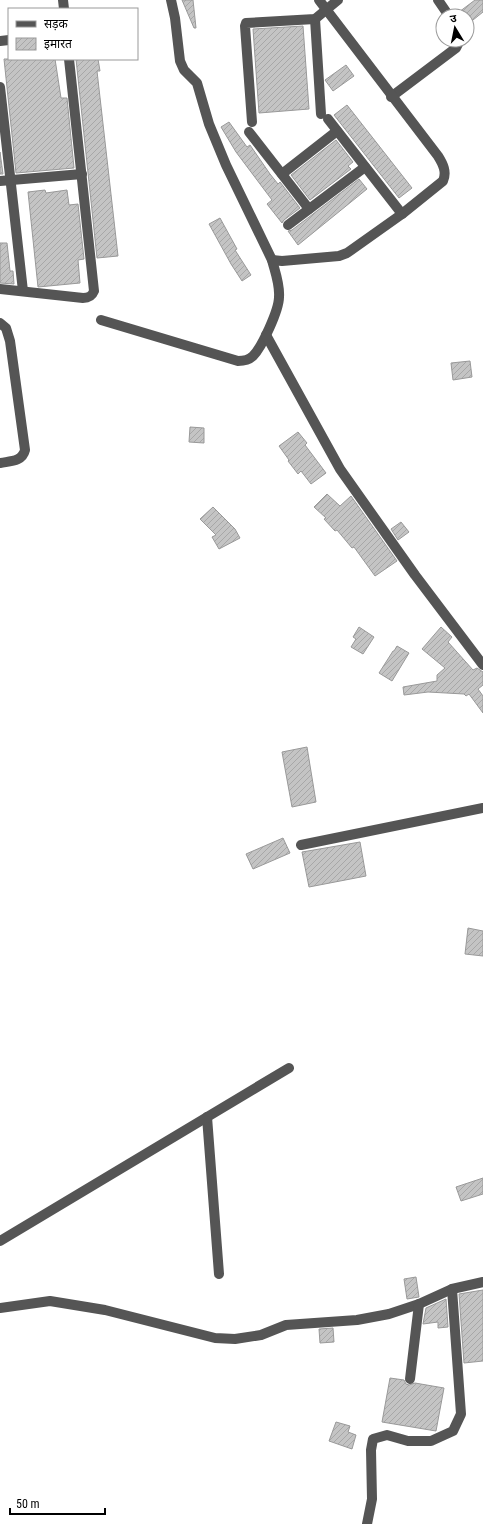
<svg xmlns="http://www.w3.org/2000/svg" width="483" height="1524" font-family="'Roboto Condensed','Noto Sans Devanagari',sans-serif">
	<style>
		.building { fill: url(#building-hatch); stroke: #999 }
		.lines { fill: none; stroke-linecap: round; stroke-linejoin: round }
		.minor { stroke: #555; stroke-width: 10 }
	</style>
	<defs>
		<pattern id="building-hatch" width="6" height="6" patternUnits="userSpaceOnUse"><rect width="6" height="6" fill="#c4c4c4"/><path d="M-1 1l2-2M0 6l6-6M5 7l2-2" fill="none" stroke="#a7a7a7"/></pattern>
	</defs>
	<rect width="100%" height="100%" fill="#fff"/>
	<g class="building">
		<polygon points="182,0 193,0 196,28 194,28"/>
		<polygon points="475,0 483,0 483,12 468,24 467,16 462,16 459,12"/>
		<polygon points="303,26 309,109 259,113 253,29"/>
		<polygon points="4,59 55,59 61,98 67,98 74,168 16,173"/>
		<polygon points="76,59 98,59 100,71 97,71 118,256 97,258"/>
		<polygon points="346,65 354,76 333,91 325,80"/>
		<polygon points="347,105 412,188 399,198 334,115"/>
		<polygon points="229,122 247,147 250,145 270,174 278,184 280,182 300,208 284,220 282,223 267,204 272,200 236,152 221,127"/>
		<polygon points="336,140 353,162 348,166 351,169 310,200 291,175"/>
		<polygon points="0,152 3,174 0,174"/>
		<polygon points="359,179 367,189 298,245 288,231 292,230"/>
		<polygon points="45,190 46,193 67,190 69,205 78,204 84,259 78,260 80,283 38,287 28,192"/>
		<polygon points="220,218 237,249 235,250 251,275 242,281 231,264 209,224"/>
		<polygon points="0,243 7,243 10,271 13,271 14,284 0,283"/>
		<polygon points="470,361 472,377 453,380 451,363"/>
		<polygon points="190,427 204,428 204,443 189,442"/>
		<polygon points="298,432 307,443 305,445 326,473 311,484 301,471 298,474 288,461 289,460 279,446"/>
		<polygon points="327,494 340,506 351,496 397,561 375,576 354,547 352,548 337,530 335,531 324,519 326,518 314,507"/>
		<polygon points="213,507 235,529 240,538 219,549 212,537 216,535 200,519"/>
		<polygon points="401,522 409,532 398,540 391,529"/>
		<polygon points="359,627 374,637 363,654 351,647 356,639 353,637"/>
		<polygon points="441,627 452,637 448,642 473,670 477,668 483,672 483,685 478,689 483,696 483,713 469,694 466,696 464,694 428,692 404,695 403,687 437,681 437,675 445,668 422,649"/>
		<polygon points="397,646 409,653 392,681 379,673 393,651 394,651"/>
		<polygon points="307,747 316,802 292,807 282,752"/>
		<polygon points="283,838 290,853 253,869 246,854"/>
		<polygon points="360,842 366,876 309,887 302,852"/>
		<polygon points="468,928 483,931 483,956 465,954"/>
		<polygon points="483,1178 483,1194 461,1201 456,1187"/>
		<polygon points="416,1277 419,1297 407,1299 404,1279"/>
		<polygon points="483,1290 483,1361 464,1363 459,1294"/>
		<polygon points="446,1299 448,1327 438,1328 438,1322 423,1324 426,1308"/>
		<polygon points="333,1328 334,1342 320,1343 319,1329"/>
		<polygon points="390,1378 404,1380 406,1384 409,1385 415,1383 444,1388 436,1431 382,1422"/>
		<polygon points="336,1422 350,1426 348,1432 356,1435 352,1449 329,1441"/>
	</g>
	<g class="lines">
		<g class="minor">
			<polyline points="63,0 64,9"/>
			<polyline points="171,0 175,18 180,61 184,70 197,83 209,124 226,165 272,260"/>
			<polyline points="438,0 449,16"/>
			<polyline points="315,19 321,114"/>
			<polyline points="0,41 9,40"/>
			<polyline points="0,87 23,291"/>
			<polyline points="391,97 456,48 460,40"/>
			<polyline points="328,119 402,214"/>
			<polyline points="252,122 245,26 246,23 315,19 338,0"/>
			<polyline points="249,132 309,209"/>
			<polyline points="282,174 337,131"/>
			<polyline points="0,181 82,174"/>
			<polyline points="288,225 365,167"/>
			<path d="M0 289 83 298C89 298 92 296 94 291L69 59"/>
			<path d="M101 320 238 361C243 361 249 360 253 356 262 347 279 310 279 297 280 284 275 272 272 260L282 261 339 256 347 253 402 214 443 181C447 172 443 164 438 156L319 0"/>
			<path d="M0 323 6 328 10 341 25 450C22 462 10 461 0 463"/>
			<polyline points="266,335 340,469 415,575 483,665"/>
			<polyline points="301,845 483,808"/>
			<polyline points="207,1117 219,1274"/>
			<polyline points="0,1241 289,1068"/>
			<polyline points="0,1308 50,1301 105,1310 215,1338 235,1339 261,1335 286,1325 357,1320 389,1314 419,1304 452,1289 483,1282"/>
			<polyline points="410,1379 419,1304"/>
			<polyline points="367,1524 372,1499 371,1450 373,1439 387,1435 408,1441 431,1441 453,1431 461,1414 452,1289"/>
		</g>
	</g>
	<rect x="8" y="8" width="130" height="52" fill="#ffffff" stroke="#999999"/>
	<rect x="16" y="21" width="20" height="6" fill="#555555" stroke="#999999"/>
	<text x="44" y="28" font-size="12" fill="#000000">सड़क</text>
	<rect x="16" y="38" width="20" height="12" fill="url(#building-hatch)" stroke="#999999"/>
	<text x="44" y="48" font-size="12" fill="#000000">इमारत</text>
	<g transform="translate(455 28) rotate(350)"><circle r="19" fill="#ffffff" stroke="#999999"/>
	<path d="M0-3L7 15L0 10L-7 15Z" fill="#000000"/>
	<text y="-6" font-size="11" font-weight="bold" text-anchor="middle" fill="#000000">उ</text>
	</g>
	<path d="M10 1508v6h95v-6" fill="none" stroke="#000000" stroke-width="2"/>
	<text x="16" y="1508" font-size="12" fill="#000000" stroke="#ffffff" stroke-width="3" paint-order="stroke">50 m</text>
</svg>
